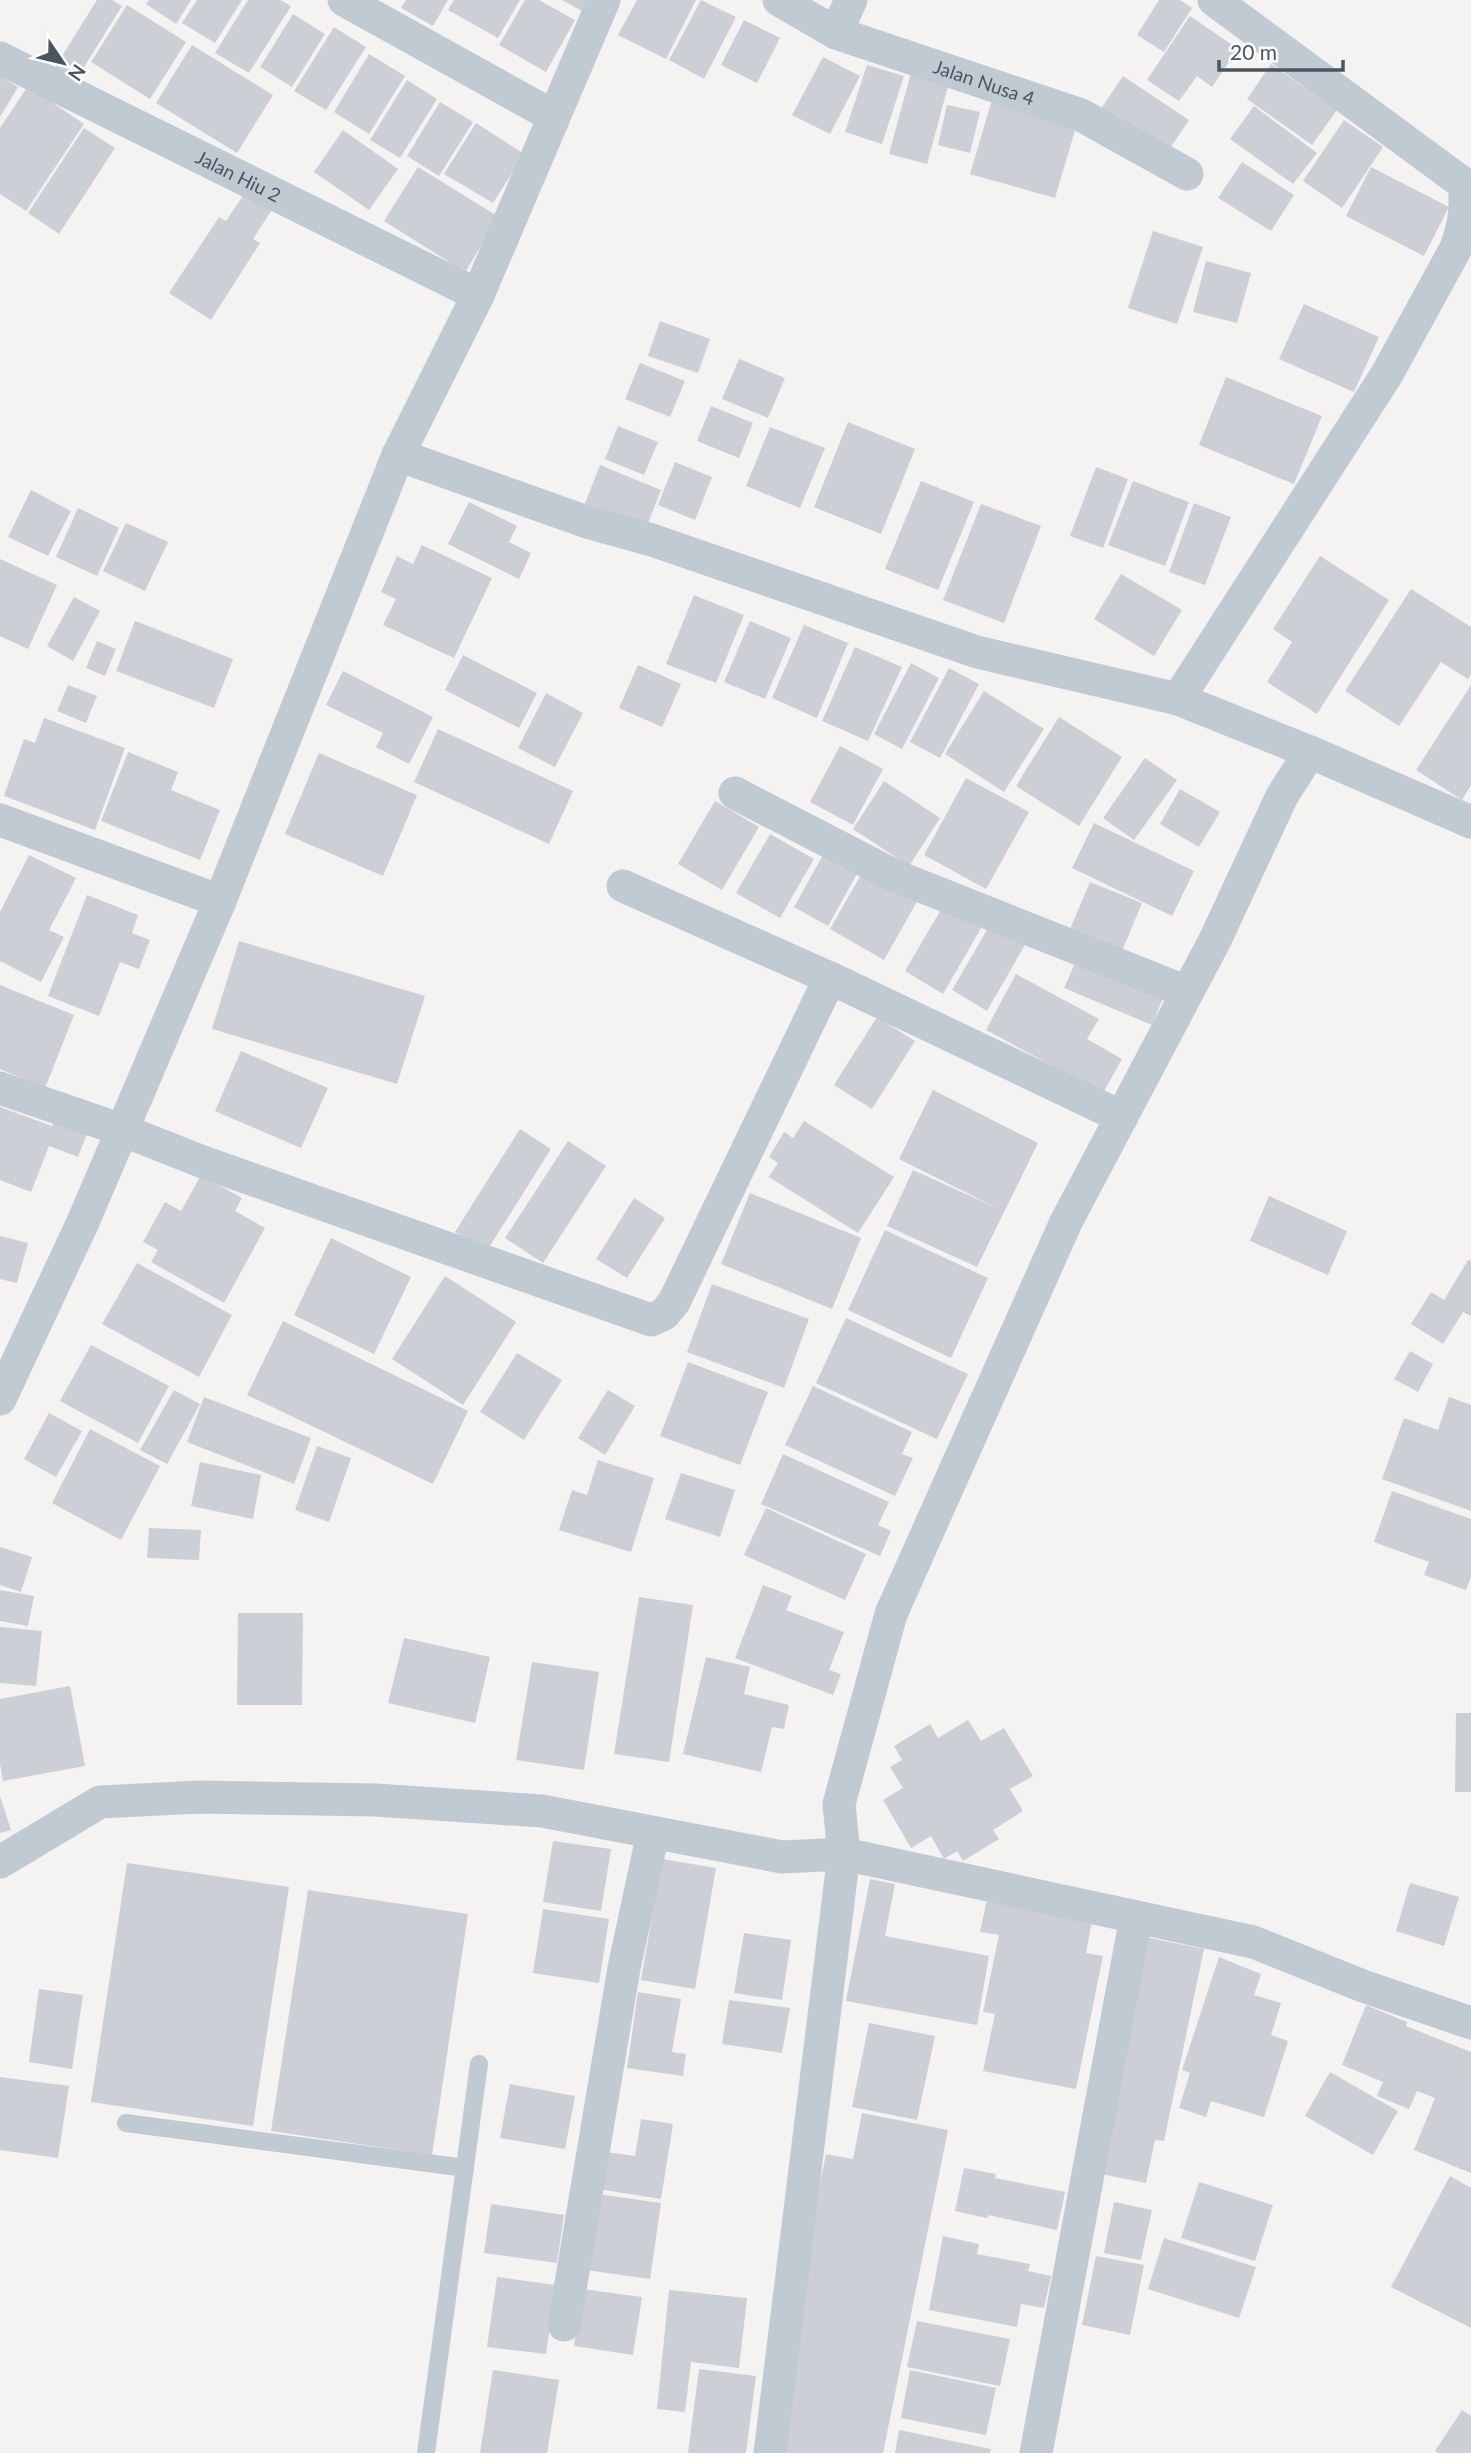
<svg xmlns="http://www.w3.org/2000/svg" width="1471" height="2453" font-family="Lato,sans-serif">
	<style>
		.building { fill: #cccfd5 }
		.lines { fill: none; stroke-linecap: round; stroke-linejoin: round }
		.lane { stroke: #c0cad3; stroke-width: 18 }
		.street { stroke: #c0cad3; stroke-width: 33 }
		.labels { text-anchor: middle; stroke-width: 7; stroke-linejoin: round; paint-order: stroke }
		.street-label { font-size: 19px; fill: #485662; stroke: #fff }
	</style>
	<rect width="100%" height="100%" fill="#f5f2f2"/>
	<g class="building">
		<polygon points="97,0 112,0 122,6 76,80 55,67"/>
		<polygon points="149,0 191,0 176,24 146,4"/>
		<polygon points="197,0 242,0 215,43 182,23"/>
		<polygon points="248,0 280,0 291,6 249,73 215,53"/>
		<polygon points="406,0 448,0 433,26 401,8"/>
		<polygon points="454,0 520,0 498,38 448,10"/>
		<polygon points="525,0 539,0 575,20 546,72 499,45"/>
		<polygon points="562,0 588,0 582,11"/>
		<polygon points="637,0 696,0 666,59 618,35"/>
		<polygon points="701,0 736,17 704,79 669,60"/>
		<polygon points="1159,0 1180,0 1192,8 1164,52 1137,35"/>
		<polygon points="127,5 186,42 150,99 91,62"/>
		<polygon points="293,14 325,34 292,87 260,67"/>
		<polygon points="1190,16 1238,49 1212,87 1197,76 1179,101 1147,80"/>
		<polygon points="744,20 780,38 757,83 721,65"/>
		<polygon points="334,27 366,47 326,110 294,91"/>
		<polygon points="192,45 273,95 237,153 156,103"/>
		<polygon points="369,54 405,76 369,134 334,112"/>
		<polygon points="823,57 860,76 830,134 792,115"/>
		<polygon points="1271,64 1337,110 1312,145 1247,99"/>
		<polygon points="867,65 904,76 882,144 845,132"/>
		<polygon points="912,69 950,79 927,164 889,154"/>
		<polygon points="0,76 18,87 0,117"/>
		<polygon points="1123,76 1189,120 1164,157 1098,113"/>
		<polygon points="407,80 437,99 400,158 370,140"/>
		<polygon points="28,86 84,124 26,211 0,194 0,128"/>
		<polygon points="994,93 1079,117 1055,198 970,174"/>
		<polygon points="440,102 473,122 439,176 407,156"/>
		<polygon points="947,105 980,112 970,153 938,145"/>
		<polygon points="1254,106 1317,153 1293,184 1230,139"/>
		<polygon points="1344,120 1383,147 1342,208 1303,181"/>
		<polygon points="476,123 524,154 493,203 444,174"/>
		<polygon points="84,128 115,148 59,234 28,213"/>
		<polygon points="343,130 398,169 369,210 314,172"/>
		<polygon points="1242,162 1294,195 1271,231 1218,198"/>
		<polygon points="418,167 499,217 465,272 384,221"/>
		<polygon points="1371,167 1449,207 1424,256 1346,216"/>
		<polygon points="246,191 273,208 253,239 260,243 211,320 169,293 219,217 226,221"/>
		<polygon points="1153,231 1203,247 1177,324 1128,308"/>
		<polygon points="1206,261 1251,273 1237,323 1193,312"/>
		<polygon points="1304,304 1379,337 1354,392 1279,359"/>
		<polygon points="660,321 710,339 698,373 648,356"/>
		<polygon points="739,359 785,378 768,418 722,399"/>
		<polygon points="640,363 685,381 670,417 625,399"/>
		<polygon points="1226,377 1322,416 1294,484 1199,445"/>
		<polygon points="711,406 753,423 739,458 697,441"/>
		<polygon points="848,422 915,449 881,534 814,507"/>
		<polygon points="618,426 658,442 644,475 605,459"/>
		<polygon points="770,427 825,448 800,508 746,486"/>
		<polygon points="675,462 712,477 695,520 658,505"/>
		<polygon points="600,465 661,490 643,536 582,511"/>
		<polygon points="1096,467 1128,479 1103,548 1070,536"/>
		<polygon points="921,481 974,502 938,590 885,569"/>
		<polygon points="1133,481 1189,502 1165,566 1108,545"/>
		<polygon points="31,490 71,511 48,556 8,537"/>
		<polygon points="469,502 517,526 509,542 531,553 519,579 448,544"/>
		<polygon points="1194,503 1231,517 1205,585 1169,572"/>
		<polygon points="981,504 1041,526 1004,623 943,600"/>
		<polygon points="78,508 119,528 97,576 56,557"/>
		<polygon points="126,523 168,542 145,591 103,571"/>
		<polygon points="422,545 492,578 454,658 383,625 396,599 381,592 397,556 413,564"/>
		<polygon points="1320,556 1389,600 1317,714 1267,682 1292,642 1273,629"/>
		<polygon points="0,559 57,585 28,649 0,636"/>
		<polygon points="1121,574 1182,610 1154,656 1094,619"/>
		<polygon points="1411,589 1471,627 1471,674 1468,679 1441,662 1399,726 1345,691"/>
		<polygon points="694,595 744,615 716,683 666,664"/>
		<polygon points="74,597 100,611 73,661 47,646"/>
		<polygon points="135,621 233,659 214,708 116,671"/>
		<polygon points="750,621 791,638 765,699 724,682"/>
		<polygon points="804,625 848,643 817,718 772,698"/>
		<polygon points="97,641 116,649 105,676 86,668"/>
		<polygon points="855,647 902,667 868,741 822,721"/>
		<polygon points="463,655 537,693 519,728 445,690"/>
		<polygon points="911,663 939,678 902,749 874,734"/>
		<polygon points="638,665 681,684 662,727 619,708"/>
		<polygon points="949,668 979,684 940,758 910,742"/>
		<polygon points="343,671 433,717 409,764 376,747 383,733 326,705"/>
		<polygon points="68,685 97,696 86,723 57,711"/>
		<polygon points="1471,685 1471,785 1462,800 1416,770"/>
		<polygon points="984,691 1044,729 1004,792 945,754"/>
		<polygon points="546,693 583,713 555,767 518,748"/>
		<polygon points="1059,717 1122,757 1079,826 1016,786"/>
		<polygon points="44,718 125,748 95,830 4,796 24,739 35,743"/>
		<polygon points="438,729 573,791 549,844 414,782"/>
		<polygon points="840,746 883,769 853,825 810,802"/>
		<polygon points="128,752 178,772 171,790 220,810 200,860 101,821"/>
		<polygon points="319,753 417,795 383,876 285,834"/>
		<polygon points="1145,758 1177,780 1134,840 1103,818"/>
		<polygon points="966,778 1029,812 986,889 924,855"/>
		<polygon points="884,781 940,818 909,866 853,829"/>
		<polygon points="1180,789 1220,812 1199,847 1160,824"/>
		<polygon points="715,801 759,827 722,890 678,864"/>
		<polygon points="1094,823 1194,871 1172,916 1072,868"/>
		<polygon points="770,834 814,859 780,918 736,893"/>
		<polygon points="827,848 861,867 828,926 794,907"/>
		<polygon points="29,855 76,878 49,930 64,937 41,982 0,961 0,912"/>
		<polygon points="866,866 920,896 884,960 830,929"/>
		<polygon points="1090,882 1142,903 1122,951 1070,929"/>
		<polygon points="87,895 138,915 132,933 150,940 139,969 120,962 99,1016 48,996"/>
		<polygon points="946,901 984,923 943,994 905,971"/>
		<polygon points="995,916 1030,936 987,1011 952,990"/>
		<polygon points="239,941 425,996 397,1084 212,1029"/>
		<polygon points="1080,952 1167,988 1152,1025 1064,988"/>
		<polygon points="1016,974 1099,1019 1087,1039 1122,1059 1103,1093 986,1030"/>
		<polygon points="0,985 74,1015 45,1088 0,1069"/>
		<polygon points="877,1017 915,1041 872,1109 834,1085"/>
		<polygon points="241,1051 328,1088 301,1148 215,1111"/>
		<polygon points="933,1090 1038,1143 977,1267 887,1226 913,1170 997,1208 899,1159"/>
		<polygon points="0,1107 52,1126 55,1118 88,1131 78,1157 49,1146 31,1192 0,1180"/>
		<polygon points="804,1121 894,1177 858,1233 769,1177 778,1163 769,1157 784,1132 793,1138"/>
		<polygon points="520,1129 551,1149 486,1252 455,1232"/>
		<polygon points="568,1141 606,1166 543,1263 505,1238"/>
		<polygon points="201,1175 242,1198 235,1211 265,1228 224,1303 151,1262 158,1250 143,1242 165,1202 181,1211"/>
		<polygon points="750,1193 861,1238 832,1309 721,1264"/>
		<polygon points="1269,1196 1347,1231 1328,1275 1250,1241"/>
		<polygon points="634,1198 665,1218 627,1278 596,1259"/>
		<polygon points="885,1230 988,1278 951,1358 848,1310"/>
		<polygon points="0,1236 28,1243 17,1283 0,1279"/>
		<polygon points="331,1238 411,1277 374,1354 294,1315"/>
		<polygon points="1468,1260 1471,1261 1471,1316 1463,1312 1443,1344 1411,1324 1431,1292 1444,1300"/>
		<polygon points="137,1263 232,1315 199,1377 102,1324"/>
		<polygon points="445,1276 516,1322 463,1405 392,1359"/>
		<polygon points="712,1284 809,1319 784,1388 687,1352"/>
		<polygon points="846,1318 968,1374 937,1439 816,1383"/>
		<polygon points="283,1321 468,1411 433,1484 247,1395"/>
		<polygon points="91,1345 169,1386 138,1443 60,1401"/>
		<polygon points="1410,1351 1433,1364 1418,1392 1394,1379"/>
		<polygon points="517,1353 562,1380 524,1440 480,1412"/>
		<polygon points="688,1362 768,1392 740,1465 660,1436"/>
		<polygon points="813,1386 912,1432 902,1454 913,1458 895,1496 785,1445"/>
		<polygon points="174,1390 200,1404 167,1464 140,1450"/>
		<polygon points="608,1390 635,1406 605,1455 578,1438"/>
		<polygon points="204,1397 311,1438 294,1484 187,1442"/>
		<polygon points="1449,1397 1471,1405 1471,1511 1382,1479 1404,1418 1438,1430"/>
		<polygon points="49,1413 82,1431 56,1477 24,1459"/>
		<polygon points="90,1429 160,1466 121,1540 52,1503"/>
		<polygon points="317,1446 351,1458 329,1522 295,1510"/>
		<polygon points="783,1454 889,1502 878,1525 891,1531 880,1556 761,1504"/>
		<polygon points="598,1460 654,1478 631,1552 559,1530 572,1490 587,1495"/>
		<polygon points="200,1462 261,1475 253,1519 191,1506"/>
		<polygon points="681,1473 735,1490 720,1537 665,1519"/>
		<polygon points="1392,1491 1471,1519 1471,1577 1466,1590 1424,1575 1429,1562 1374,1542"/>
		<polygon points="766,1508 866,1554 845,1600 744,1555"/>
		<polygon points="149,1528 201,1530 199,1560 147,1558"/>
		<polygon points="0,1547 32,1557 21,1592 0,1585"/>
		<polygon points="763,1585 792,1596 786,1610 844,1632 829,1670 841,1674 833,1695 735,1658"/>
		<polygon points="0,1590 34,1596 28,1626 0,1621"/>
		<polygon points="639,1597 693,1605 669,1762 614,1754"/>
		<polygon points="238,1613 303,1613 302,1705 237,1705"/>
		<polygon points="0,1627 42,1631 36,1686 0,1683"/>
		<polygon points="404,1638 490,1657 475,1723 388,1703"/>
		<polygon points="706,1657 750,1667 744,1694 789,1705 784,1729 772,1727 761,1772 683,1754"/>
		<polygon points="532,1662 599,1672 584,1770 516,1760"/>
		<polygon points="70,1686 85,1766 3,1781 0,1764 0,1699"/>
		<polygon points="1456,1713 1471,1713 1471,1792 1455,1792"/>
		<polygon points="968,1720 981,1741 1004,1728 1033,1776 1010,1789 1023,1811 993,1830 999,1839 963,1861 957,1851 944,1859 931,1836 911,1848 883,1800 903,1788 890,1767 902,1760 894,1746 930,1724 938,1738"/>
		<polygon points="0,1796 11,1830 0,1833"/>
		<polygon points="553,1841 611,1849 601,1911 543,1902"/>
		<polygon points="662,1859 716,1868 695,1989 641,1980"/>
		<polygon points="127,1863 289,1887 253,2126 91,2102"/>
		<polygon points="870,1879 895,1884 885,1936 989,1956 977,2025 846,2001"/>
		<polygon points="1410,1883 1459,1897 1444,1946 1396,1931"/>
		<polygon points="308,1890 468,1914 432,2155 271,2131"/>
		<polygon points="987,1899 1092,1920 1086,1953 1103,1956 1076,2089 983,2071 995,2014 983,2012 999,1935 980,1932"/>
		<polygon points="543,1909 609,1919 599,1983 533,1973"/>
		<polygon points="744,1933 791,1940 782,2000 734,1993"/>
		<polygon points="1145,1937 1204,1949 1164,2141 1155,2140 1146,2183 1096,2173"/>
		<polygon points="1219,1957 1261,1974 1254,1995 1281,2003 1271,2035 1288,2041 1264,2117 1211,2101 1206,2117 1179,2108 1190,2073 1182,2070"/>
		<polygon points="39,1989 83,1995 72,2069 29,2062"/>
		<polygon points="638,1992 681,1999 672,2052 686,2054 683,2076 627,2068"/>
		<polygon points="729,2000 790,2008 782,2053 722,2044"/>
		<polygon points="1366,2005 1407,2022 1406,2026 1471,2052 1471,2173 1414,2150 1435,2098 1417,2091 1409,2109 1377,2096 1383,2082 1342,2065"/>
		<polygon points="869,2023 935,2036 917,2120 852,2107"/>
		<polygon points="1330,2072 1398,2111 1373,2155 1305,2116"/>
		<polygon points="0,2077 69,2086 58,2158 0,2150"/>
		<polygon points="510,2084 575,2096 565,2149 500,2138"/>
		<polygon points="862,2113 948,2130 883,2453 785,2453 801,2278 826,2154 853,2159"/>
		<polygon points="641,2119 673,2124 661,2199 592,2188 598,2151 635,2156"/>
		<polygon points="964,2168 996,2174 995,2178 1065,2192 1057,2230 988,2215 987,2218 955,2211"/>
		<polygon points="1450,2176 1471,2188 1471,2328 1391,2287"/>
		<polygon points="1199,2182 1273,2205 1255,2261 1181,2238"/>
		<polygon points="590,2193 661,2203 650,2279 579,2269"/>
		<polygon points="1114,2202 1152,2210 1141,2260 1104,2253"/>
		<polygon points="491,2204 564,2215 557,2263 484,2253"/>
		<polygon points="943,2236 979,2244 977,2254 1030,2264 1028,2271 1051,2276 1044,2308 1021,2304 1017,2327 929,2310"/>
		<polygon points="1164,2238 1256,2267 1239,2318 1148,2289"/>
		<polygon points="1096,2256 1144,2265 1130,2335 1082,2325"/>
		<polygon points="497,2277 556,2285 546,2354 487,2347"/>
		<polygon points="583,2289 642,2297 633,2355 574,2346"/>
		<polygon points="669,2290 747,2298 739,2368 691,2362 685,2412 657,2409"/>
		<polygon points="917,2321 1010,2339 1000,2386 907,2367"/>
		<polygon points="699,2369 756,2376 746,2453 688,2453"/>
		<polygon points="493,2370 559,2380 547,2453 480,2453"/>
		<polygon points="910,2370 996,2388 986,2435 901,2418"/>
		<polygon points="1462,2410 1471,2416 1471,2453 1438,2453 1435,2451"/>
		<polygon points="899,2430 991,2449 990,2453 895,2453"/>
	</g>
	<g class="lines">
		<g class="lane">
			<polyline points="126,2123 465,2168"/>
			<polyline points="426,2453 479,2064"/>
		</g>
		<g class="street">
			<polyline points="344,0 553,116"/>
			<path id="s1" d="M779 0 836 33 1081 115 1187 174"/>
			<polyline points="836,33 851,0"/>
			<path id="s2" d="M0 58 478 295"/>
			<polyline points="398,455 587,522 652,540 977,652 1178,699 1310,752 1471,822"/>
			<path d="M1178 699 1387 374 1456 248C1464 225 1467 208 1464 184L1214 0"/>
			<polyline points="1310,752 1282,796 1215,940 1066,1222 891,1614 839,1804 844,1854 1253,1942 1363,1986 1471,2023"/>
			<polyline points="735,793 893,875 1187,992"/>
			<polyline points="0,820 220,901"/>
			<polyline points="623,886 830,978 1122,1117"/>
			<polyline points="0,1088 122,1130 203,1162 651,1320 664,1314 674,1302 830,978"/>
			<polyline points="0,1399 83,1222 220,901 398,455 478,295 604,0"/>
			<polyline points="0,1862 100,1802 199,1797 375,1800 542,1811 782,1857 844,1854 770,2453"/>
			<polyline points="564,2325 624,1968 653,1833"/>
			<polyline points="1036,2453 1136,1917"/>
		</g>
	</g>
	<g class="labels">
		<g class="street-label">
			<text dy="7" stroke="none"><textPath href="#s1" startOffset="222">Jalan Nusa 4</textPath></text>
			<text dy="7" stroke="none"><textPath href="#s2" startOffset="266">Jalan Hiu 2</textPath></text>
		</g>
	</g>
	<g transform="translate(63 63) rotate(125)" stroke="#ffffff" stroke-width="5" paint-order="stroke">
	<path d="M0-5L12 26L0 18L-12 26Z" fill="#485662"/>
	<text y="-10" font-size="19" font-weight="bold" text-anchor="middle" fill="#485662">N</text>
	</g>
	<path d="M1219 60v10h124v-10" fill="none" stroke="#485662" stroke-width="3.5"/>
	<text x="1230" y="60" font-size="21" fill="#485662" stroke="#ffffff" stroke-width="5" paint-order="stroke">20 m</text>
</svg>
